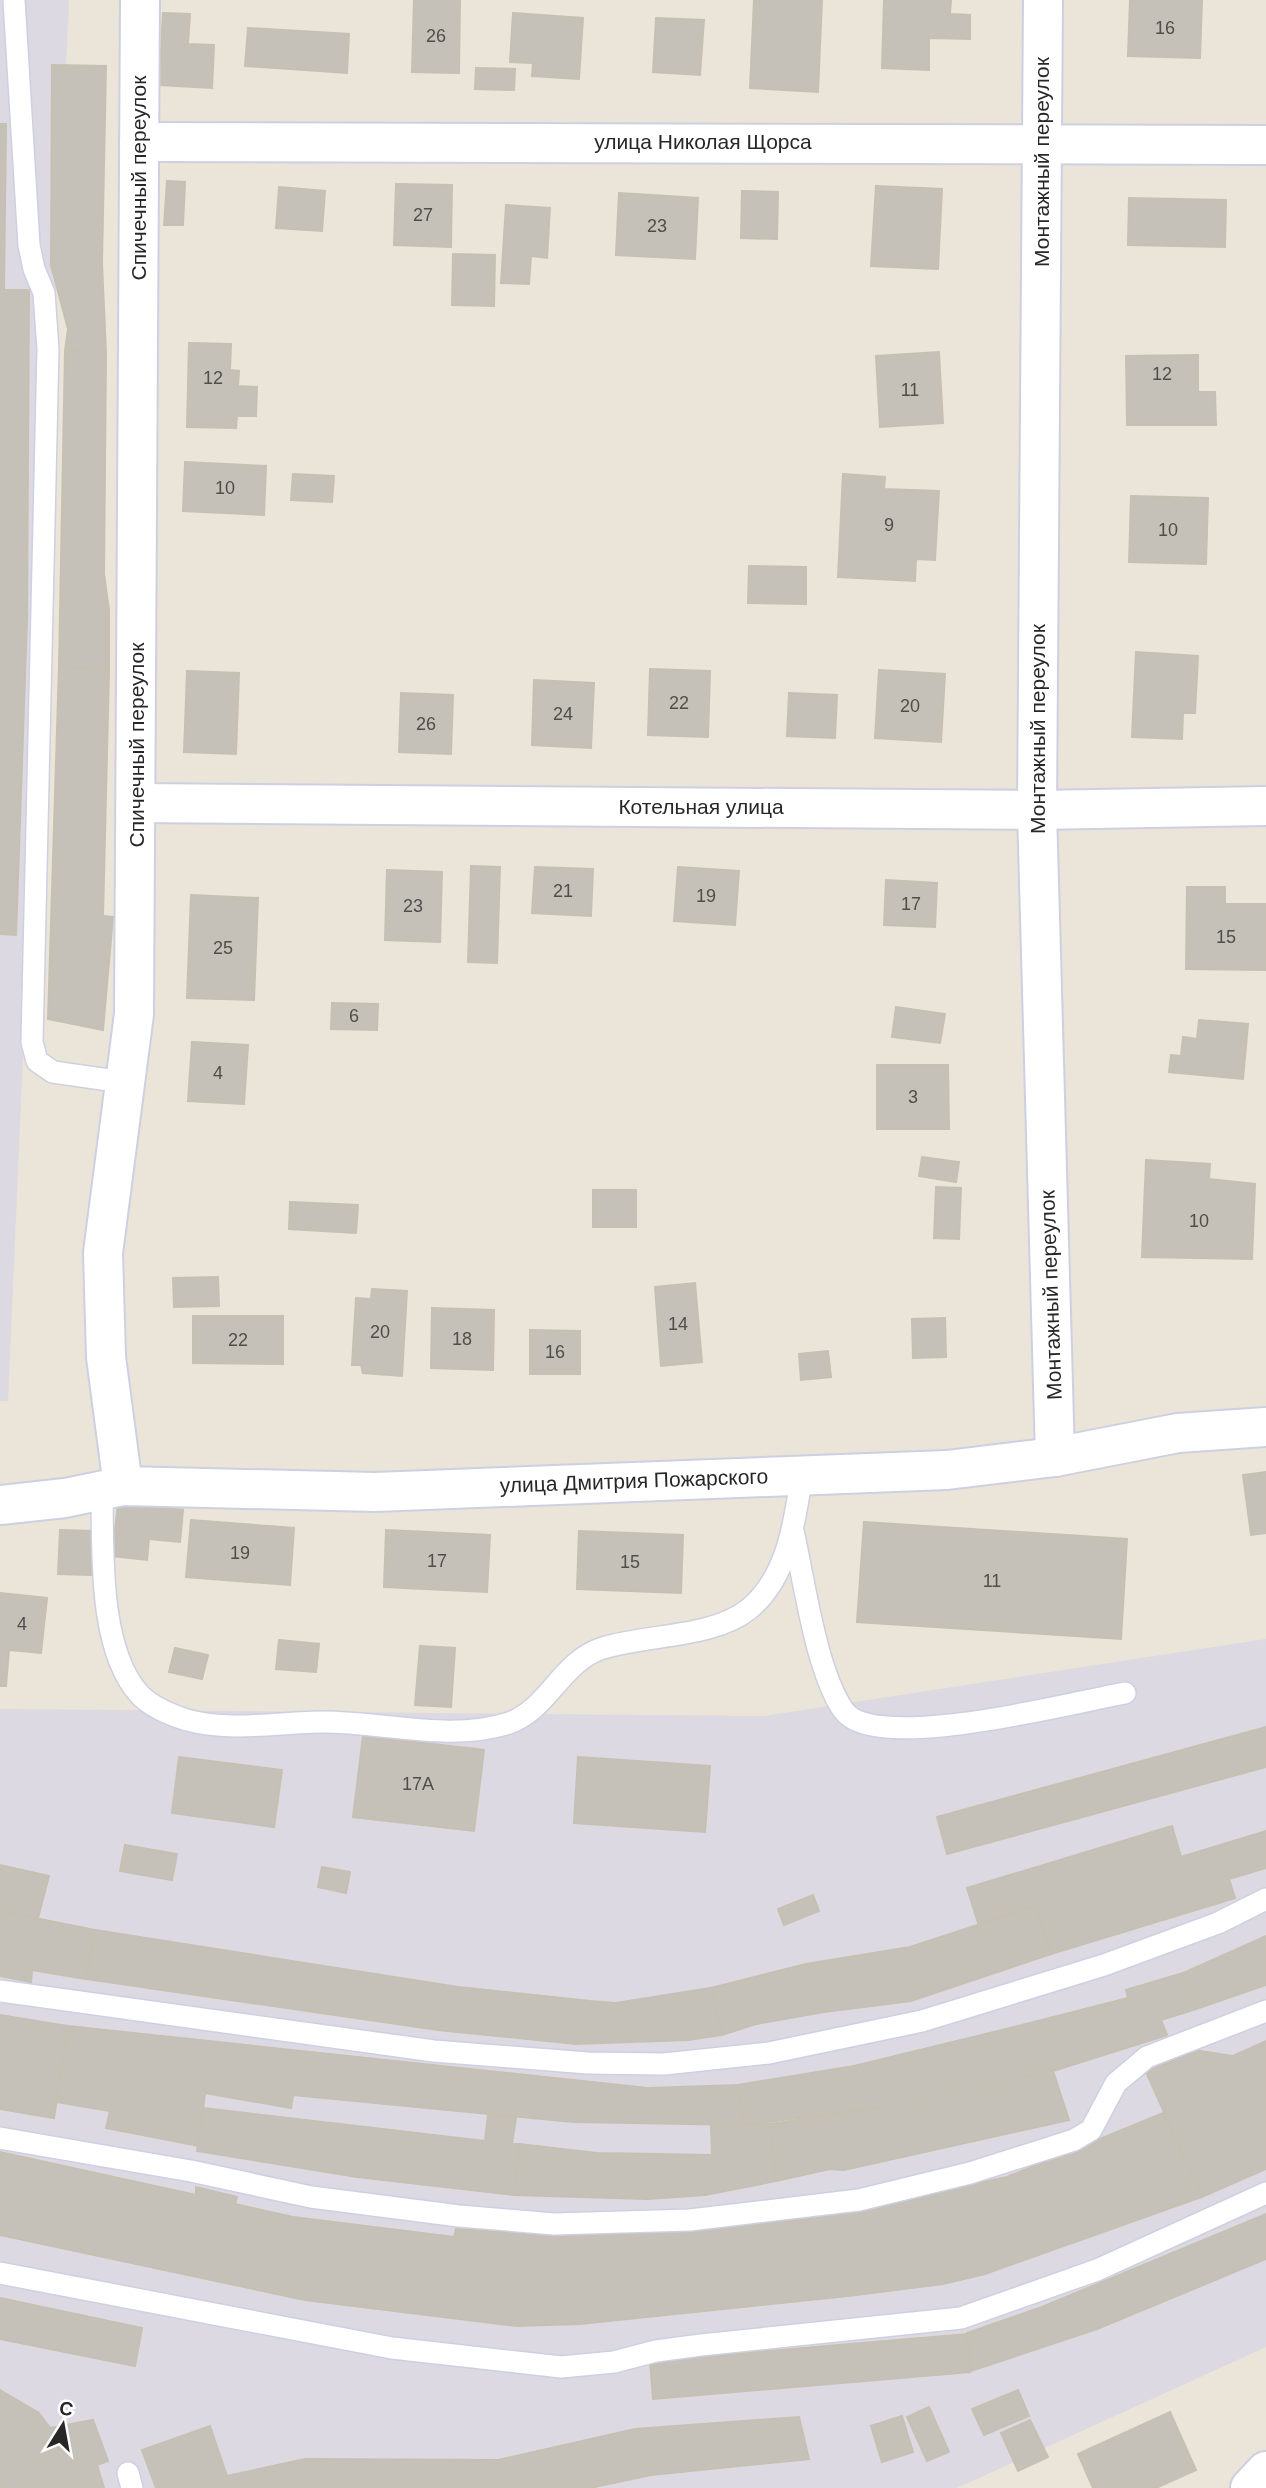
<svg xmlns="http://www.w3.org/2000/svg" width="1266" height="2488" font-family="Arial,sans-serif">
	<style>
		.industrial { fill: #dcd9e2 }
		.building { fill: #c6c1b8; stroke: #c6c0b2; stroke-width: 2 }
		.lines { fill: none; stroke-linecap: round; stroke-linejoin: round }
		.service-casing { stroke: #cdd0e1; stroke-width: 24 }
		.minor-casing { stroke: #cdd0e1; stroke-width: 42 }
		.service { stroke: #fff; stroke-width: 21 }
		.minor { stroke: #fff; stroke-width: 38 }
		.labels { text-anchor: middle; stroke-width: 5; stroke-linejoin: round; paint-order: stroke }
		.number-label { font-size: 18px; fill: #4f4e4b }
		.street-label { font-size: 21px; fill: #272727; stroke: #fff }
	</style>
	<rect width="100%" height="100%" fill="#ebe4d8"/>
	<g class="industrial">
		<polygon points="0,0 69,0 8,1401 0,1401"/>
		<polygon points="1266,1639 1266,2347 957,2488 0,2488 0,1709 764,1716"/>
	</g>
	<g class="building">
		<polygon points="414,0 460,0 459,73 412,72"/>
		<polygon points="754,0 822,0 818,92 750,88"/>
		<polygon points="884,0 951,0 950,14 970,15 970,39 929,38 929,70 882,68"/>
		<polygon points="1130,0 1202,0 1200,58 1128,56"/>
		<polygon points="163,13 190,14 188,44 214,45 212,88 159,85"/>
		<polygon points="513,13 583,18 579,79 532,76 533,63 510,62"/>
		<polygon points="656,18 704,20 700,75 653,72"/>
		<polygon points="248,28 349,34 347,73 245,66"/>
		<polygon points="52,65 106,66 102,263 106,353 65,351 68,329 51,265"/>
		<polygon points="476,68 515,69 514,90 475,89"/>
		<polygon points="0,124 6,124 4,290 29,290 27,620 16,935 0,934"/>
		<polygon points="167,181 185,182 183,225 164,225"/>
		<polygon points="396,184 452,185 451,247 394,245"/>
		<polygon points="876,186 942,189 938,269 871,266"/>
		<polygon points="279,187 325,191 322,231 276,228"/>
		<polygon points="742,191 778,192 777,239 741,238"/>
		<polygon points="619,193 698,198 695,259 616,255"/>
		<polygon points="1129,198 1226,200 1225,247 1128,245"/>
		<polygon points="506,205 550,208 547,258 531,256 529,284 501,283"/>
		<polygon points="453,254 495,255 494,306 452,305"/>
		<polygon points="189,343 231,344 230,370 239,371 238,386 257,387 256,416 237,416 236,428 187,427"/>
		<polygon points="65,351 106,353 104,574 109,610 109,671 59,666"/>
		<polygon points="939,352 943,423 880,427 876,356"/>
		<polygon points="1198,355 1198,392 1215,392 1216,425 1127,425 1126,356"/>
		<polygon points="185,462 266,466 264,515 183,511"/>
		<polygon points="293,474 334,476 332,502 291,500"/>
		<polygon points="843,474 885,477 884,489 939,491 935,560 916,559 915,581 838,577"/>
		<polygon points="1131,496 1208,498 1206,564 1129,562"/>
		<polygon points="749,566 806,567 806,604 748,603"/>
		<polygon points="1136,652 1198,656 1195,713 1183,713 1182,739 1132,737"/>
		<polygon points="59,666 109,671 103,916 113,917 103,1030 48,1019"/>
		<polygon points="650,669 710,671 708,737 648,735"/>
		<polygon points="879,670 945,674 941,742 875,738"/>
		<polygon points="187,671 239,673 236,754 184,752"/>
		<polygon points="534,680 594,683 591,748 532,745"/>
		<polygon points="401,693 453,695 451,754 399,752"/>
		<polygon points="789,693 837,695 835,738 787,736"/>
		<polygon points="471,866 500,867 497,963 468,962"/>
		<polygon points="535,867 593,869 591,916 532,913"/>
		<polygon points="678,867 739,871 735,925 674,921"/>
		<polygon points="387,870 442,872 440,942 385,940"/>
		<polygon points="886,880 937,883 935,927 884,925"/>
		<polygon points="1187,887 1225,887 1225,904 1266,904 1266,970 1186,969"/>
		<polygon points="191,895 258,898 254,1000 187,998"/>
		<polygon points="332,1003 378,1004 377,1030 331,1029"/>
		<polygon points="896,1007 945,1014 940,1043 892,1037"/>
		<polygon points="1199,1020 1248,1024 1243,1079 1169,1072 1171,1055 1181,1056 1183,1037 1197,1039"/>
		<polygon points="192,1042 248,1045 244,1104 188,1101"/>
		<polygon points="877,1065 948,1065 949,1129 877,1129"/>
		<polygon points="922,1157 959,1162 956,1182 919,1176"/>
		<polygon points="1146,1160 1210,1164 1209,1179 1255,1184 1252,1259 1142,1257"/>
		<polygon points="936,1187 961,1188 959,1239 934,1238"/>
		<rect x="593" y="1190" width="43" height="37"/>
		<polygon points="290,1202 358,1205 356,1233 289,1229"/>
		<polygon points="218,1277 219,1306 174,1307 173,1278"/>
		<polygon points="695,1283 702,1362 661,1366 655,1287"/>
		<polygon points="372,1289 407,1291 402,1376 363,1373 361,1365 352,1365 356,1298 371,1299"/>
		<polygon points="432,1308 494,1310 493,1370 431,1368"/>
		<polygon points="193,1316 283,1316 283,1364 193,1363"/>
		<polygon points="945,1318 946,1357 913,1358 912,1319"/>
		<polygon points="530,1330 580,1331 580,1374 530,1374"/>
		<polygon points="828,1351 831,1377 801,1380 799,1354"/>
		<polygon points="1266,1472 1266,1533 1251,1535 1243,1475"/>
		<polygon points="118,1503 183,1510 180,1542 149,1539 147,1560 112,1556"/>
		<polygon points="191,1520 294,1528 290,1585 186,1577"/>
		<polygon points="864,1522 1127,1539 1121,1639 857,1622"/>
		<polygon points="60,1530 93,1531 91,1575 58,1574"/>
		<polygon points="386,1530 490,1535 487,1592 384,1587"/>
		<polygon points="579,1531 683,1535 681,1593 577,1589"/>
		<polygon points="0,1593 47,1598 41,1653 9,1650 6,1686 0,1686"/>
		<polygon points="279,1640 319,1644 316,1672 276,1669"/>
		<polygon points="420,1646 455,1648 451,1707 415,1705"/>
		<polygon points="175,1648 208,1655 202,1679 169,1672"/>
		<polygon points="1266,1727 1266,1767 947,1854 937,1817"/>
		<polygon points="363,1736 484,1750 474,1831 353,1817"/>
		<polygon points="179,1757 282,1770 274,1827 172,1813"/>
		<polygon points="578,1757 710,1766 705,1832 574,1823"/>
		<polygon points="1172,1826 1181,1857 1266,1831 1266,1868 1229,1879 1235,1898 1051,1954 1036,1906 978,1923 967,1888"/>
		<polygon points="125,1845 177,1854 172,1880 120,1871"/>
		<polygon points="0,1865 49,1876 38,1918 0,1911"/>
		<polygon points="322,1867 350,1872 346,1893 318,1887"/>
		<polygon points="813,1895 819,1911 784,1925 778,1909"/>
		<polygon points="1036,1906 1051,1954 911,2001 824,2012 756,2024 722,2035 711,1988 806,1964 910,1947"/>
		<polygon points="0,1911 95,1930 86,1979 32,1970 31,1982 0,1976"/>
		<polygon points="95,1930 458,1987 590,2001 616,2003 711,1988 722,2035 688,2040 576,2044 438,2030 86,1979"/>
		<polygon points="1266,1936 1266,1985 1196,2009 1183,1973"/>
		<polygon points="1183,1973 1196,2009 1161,2020 1167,2035 1053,2071 890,2106 744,2125 737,2085 854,2066 1006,2029 1128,1998 1126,1990"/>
		<polygon points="0,2015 68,2026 54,2118 0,2109"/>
		<polygon points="68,2026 648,2088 737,2085 744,2125 573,2122 293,2095 291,2108 205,2093 199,2146 106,2128 110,2111 56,2102"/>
		<polygon points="1266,2041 1266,2169 1202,2197 1146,2072 1194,2050 1233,2056"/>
		<polygon points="1053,2071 1069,2120 844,2170 830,2169 776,2181 770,2124 890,2106"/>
		<polygon points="203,2108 485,2141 488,2115 516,2118 512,2144 520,2144 514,2195 357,2177 197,2151"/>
		<polygon points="1163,2113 1202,2197 985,2274 943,2284 848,2296 580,2324 517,2326 305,2300 0,2235 0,2152 196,2195 196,2187 237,2197 235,2204 293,2217 454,2237 456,2229 566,2235 630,2234 808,2219 1007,2177"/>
		<polygon points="770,2124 776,2181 705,2195 648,2199 514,2195 520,2144 597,2153 712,2155 711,2126"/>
		<polygon points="1266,2214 1266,2259 1097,2329 971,2371 967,2333 1042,2307"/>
		<polygon points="0,2298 142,2328 135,2366 0,2339"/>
		<polygon points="967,2334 970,2372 653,2399 650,2361"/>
		<polygon points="0,2390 39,2413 50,2428 93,2420 108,2461 97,2465 104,2488 0,2488"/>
		<polygon points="1018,2390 1029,2416 984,2435 972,2409"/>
		<polygon points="929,2407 949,2452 927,2461 907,2417"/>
		<polygon points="1170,2412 1196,2470 1156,2488 1093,2488 1078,2454"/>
		<polygon points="902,2416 913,2452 882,2462 871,2426"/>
		<polygon points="799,2417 809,2459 651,2475 590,2488 156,2488 142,2450 210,2426 227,2476 305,2459 498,2460 635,2429"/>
		<polygon points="1030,2420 1048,2457 1018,2471 1001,2433"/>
	</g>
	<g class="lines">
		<g class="service-casing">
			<g id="service">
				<polyline points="14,0 29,245 34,269 44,293 48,349 32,1042 37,1061 53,1072 123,1082"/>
				<path d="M102 1491C103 1549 98 1650 140 1695 152 1707 171 1715 187 1720 230 1732 280 1722 324 1722 384 1722 451 1742 509 1723 549 1709 561 1661 603 1648 648 1634 713 1638 749 1609 788 1577 795 1520 802 1474"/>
				<path d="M793 1531C804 1579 816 1672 844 1711 876 1754 1074 1702 1125 1693"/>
				<polyline points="0,1991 434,2051 588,2063 664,2064 769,2053 922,2021 1104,1965 1218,1923 1266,1899"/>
				<polyline points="0,2138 191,2171 311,2197 459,2216 554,2224 690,2220 859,2200 970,2173 1074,2140 1091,2130 1116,2083 1147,2057 1266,2011"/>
				<polyline points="0,2273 392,2348 561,2367 614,2362 656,2351 701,2345 961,2318 1097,2270 1266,2193"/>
				<polyline points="128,2473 132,2488"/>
			</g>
		</g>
		<g class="minor-casing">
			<g id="minor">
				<polyline points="1043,0 1037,810 1055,1457"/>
				<polyline points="139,142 1266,145"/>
				<polyline points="137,803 1037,810 1266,806"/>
				<polyline points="123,1486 106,1357 103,1253 134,1014 140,0"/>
				<polyline points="0,1505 65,1498 123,1486 375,1492 947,1470 1055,1457 1178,1433 1266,1427"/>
				<polyline points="1250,2488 1266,2471"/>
			</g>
		</g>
		<use href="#service" class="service"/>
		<use href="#minor" class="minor"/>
	</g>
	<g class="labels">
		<g class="number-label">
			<text x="1165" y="34">16</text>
			<text x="436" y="42">26</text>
			<text x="423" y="221">27</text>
			<text x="657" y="232">23</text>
			<text x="1162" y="380">12</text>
			<text x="213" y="384">12</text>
			<text x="910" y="396">11</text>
			<text x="225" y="494">10</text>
			<text x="889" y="531">9</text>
			<text x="1168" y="536">10</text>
			<text x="679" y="709">22</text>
			<text x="910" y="712">20</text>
			<text x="563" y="720">24</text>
			<text x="426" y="730">26</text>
			<text x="563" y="897">21</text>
			<text x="706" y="902">19</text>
			<text x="911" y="910">17</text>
			<text x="413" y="912">23</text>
			<text x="1226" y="943">15</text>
			<text x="223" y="954">25</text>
			<text x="354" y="1022">6</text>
			<text x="218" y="1079">4</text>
			<text x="913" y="1103">3</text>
			<text x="1199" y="1227">10</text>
			<text x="678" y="1330">14</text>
			<text x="380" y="1338">20</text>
			<text x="462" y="1345">18</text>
			<text x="238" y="1346">22</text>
			<text x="555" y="1358">16</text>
			<text x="240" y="1559">19</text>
			<text x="437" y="1567">17</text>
			<text x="630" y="1568">15</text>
			<text x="992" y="1587">11</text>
			<text x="22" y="1630">4</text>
			<text x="418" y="1790">17А</text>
		</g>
		<g class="street-label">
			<text x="703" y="149">улица Николая Щорса</text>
			<text transform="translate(1042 162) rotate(-90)" y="7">Монтажный переулок</text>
			<text transform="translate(139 178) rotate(-90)" y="7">Спичечный переулок</text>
			<text transform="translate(1038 729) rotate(-90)" y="7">Монтажный переулок</text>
			<text transform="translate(137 745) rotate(-90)" y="7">Спичечный переулок</text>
			<text x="701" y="814">Котельная улица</text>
			<text transform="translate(1051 1295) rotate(-92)" y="7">Монтажный переулок</text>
			<text transform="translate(634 1481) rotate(-2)" y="7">улица Дмитрия Пожарского</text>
		</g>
	</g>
	<g transform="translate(63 2425) rotate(11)" stroke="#ffffff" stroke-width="5" paint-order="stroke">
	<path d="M0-5L12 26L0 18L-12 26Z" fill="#272727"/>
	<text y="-10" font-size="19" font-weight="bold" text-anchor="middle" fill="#272727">С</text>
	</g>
</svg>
